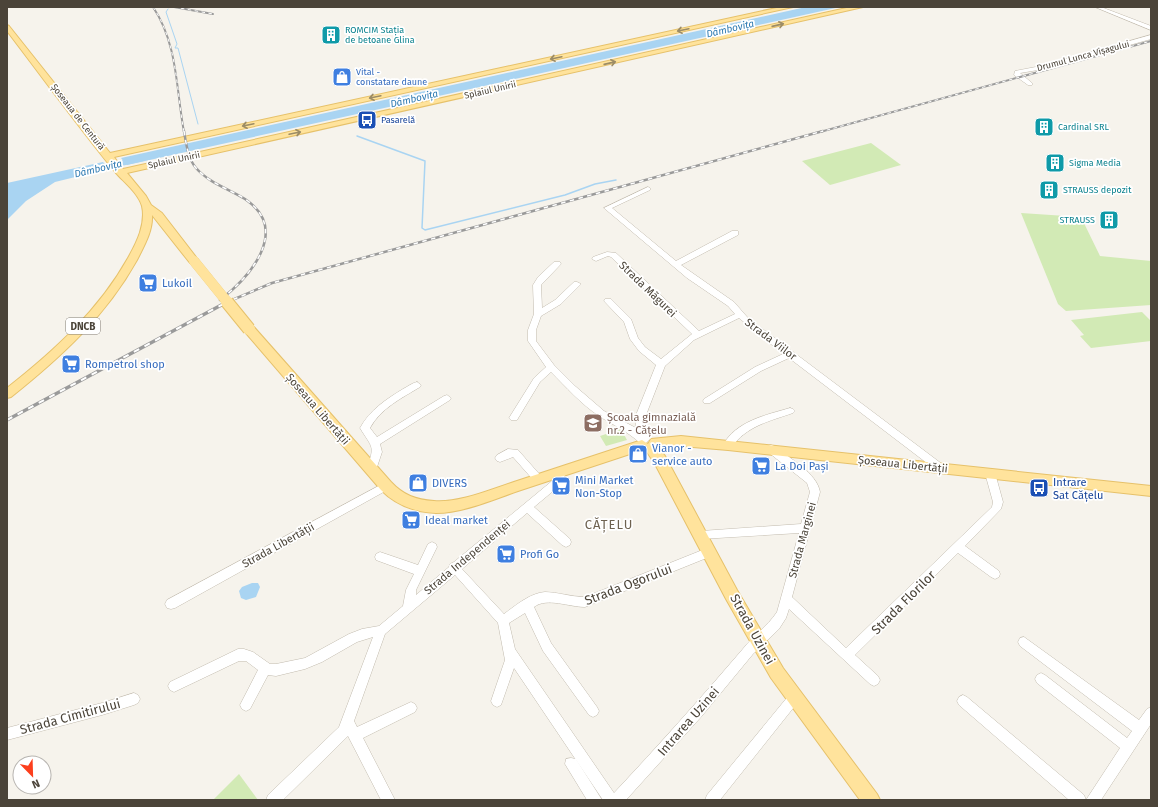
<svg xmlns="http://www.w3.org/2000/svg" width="1158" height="807" font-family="'Fira Sans',sans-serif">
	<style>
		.green { fill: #d2eab5 }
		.water { fill: #a9d4f2 }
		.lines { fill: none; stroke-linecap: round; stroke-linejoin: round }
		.stream-far1 { stroke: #a9d4f2; stroke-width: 1 }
		.stream { stroke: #a9d4f2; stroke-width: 1.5 }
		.river { fill: #a9d4f2; fill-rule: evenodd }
		.minor-casing { stroke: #c2bbae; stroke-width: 1 }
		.major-casing { stroke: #e6c16a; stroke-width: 2 }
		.minor { fill: #fff; fill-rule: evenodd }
		.major { fill: #ffe39c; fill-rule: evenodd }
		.rail-far2-casing { stroke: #9a9a9a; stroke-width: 2 }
		.rail-far1-casing { stroke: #9a9a9a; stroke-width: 2.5 }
		.rail-casing { stroke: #9a9a9a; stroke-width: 3.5 }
		.rail-far2 { stroke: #fff; stroke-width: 1; stroke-dasharray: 3.5; stroke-linecap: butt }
		.rail-far1 { stroke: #fff; stroke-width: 1.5; stroke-dasharray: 4.5; stroke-linecap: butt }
		.rail { stroke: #fff; stroke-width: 2; stroke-dasharray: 6; stroke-linecap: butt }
		.major-bridge-far1-casing { stroke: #e6c16a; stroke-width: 10; stroke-linecap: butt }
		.major-bridge-casing { stroke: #e6c16a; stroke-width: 14; stroke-linecap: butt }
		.major-bridge-far1 { stroke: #ffe39c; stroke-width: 10 }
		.major-bridge { stroke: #ffe39c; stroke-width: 12 }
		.oneway { stroke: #9c8c66 }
		.labels { text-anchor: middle; stroke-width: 3.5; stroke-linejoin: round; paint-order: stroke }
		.far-culture-label { font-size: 9px; fill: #0d838f; stroke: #fff; text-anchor: start }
		.far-street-label { font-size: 9px; fill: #4b4439; stroke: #fff }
		.far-shop-label { font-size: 9px; fill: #366cbe; stroke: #fff; text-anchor: start }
		.far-transit-label { font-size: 9px; fill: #164399; stroke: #fff; text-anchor: start }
		.far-water-label { font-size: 10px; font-style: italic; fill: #2e7ab2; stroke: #fff }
		.shield { fill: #fff; stroke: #817c74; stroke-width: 1 }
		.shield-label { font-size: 10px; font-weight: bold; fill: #4b4439 }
		.shop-label { font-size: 11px; fill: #366cbe; stroke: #fff; text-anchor: start }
		.street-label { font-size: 11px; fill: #4b4439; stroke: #fff }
		.education-label { font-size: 11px; fill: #785e54; stroke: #fff; text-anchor: start }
		.transit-label { font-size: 11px; fill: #164399; stroke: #fff; text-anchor: start }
		.quarter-label { font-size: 13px; letter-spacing: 1px; fill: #6e6250; stroke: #fff }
		.near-street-label { font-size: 13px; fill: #4b4439; stroke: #fff }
	</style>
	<rect width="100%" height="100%" fill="#f6f3ec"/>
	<g class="green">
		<polygon points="871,143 901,165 830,185 802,161"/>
		<polygon points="1021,213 1081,217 1100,256 1151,261 1151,305 1066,311 1058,304"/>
		<polygon points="1142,312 1151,321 1151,341 1091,348 1080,336 1084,335 1071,320"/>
		<polygon points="621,429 627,440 606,446 600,436"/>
		<polygon points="239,774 258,800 213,800"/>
	</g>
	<g class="water">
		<polygon points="806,7 840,7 127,165 121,158"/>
		<polygon points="103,162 108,169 55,182 26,201 7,220 7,183"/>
		<polygon points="252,583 258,583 260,587 256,597 246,600 241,598 239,591 242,587"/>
	</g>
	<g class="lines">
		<polyline class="stream-far1" points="168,9 166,12 177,44 175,48 178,48 198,124"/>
		<polyline class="stream" points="357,136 425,161 422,228 425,230 565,195 595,184 616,180"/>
		<polygon class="river" points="141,156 145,159 144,161 90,173 86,170 90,167"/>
		<g class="minor-casing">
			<g id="minor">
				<polygon points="1095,7 1101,7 1151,26 1151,30"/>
				<polygon points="1151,35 1151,39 1044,69 1020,73 1032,83 1032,85 1028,85 1014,75 1015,71 1041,66"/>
				<path d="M648 187 650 188V190L612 208 676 261 732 231H738V235L681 265 734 302 748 318 942 464 944 467 942 470 939 471 936 470 789 358 761 371 710 403H704L703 401 704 399 755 367 783 354 739 318 694 340 665 366 646 415 645 427 650 439 646 443H640C627 431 613 425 599 416 581 404 566 387 551 372L540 382 517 420H511L509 418 534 378 546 367 528 341V330L534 314 533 285 538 277 554 262H560L561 264 541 285 542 308 555 300 574 282H577L581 284 561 304 541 316 536 330V341L554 365 575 386 604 411 636 428V415L656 365 639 351 630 339 624 322 604 301 605 299H611L631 319 638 338 645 347 661 359 692 334 611 257 608 256 596 261 592 259 593 257 607 252 616 253 699 331 735 314 728 306 687 278 604 208Z"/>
				<path d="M417 382 421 385 420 387C402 398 381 408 370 428L377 437 444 396 447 395 451 398 450 400 380 444 382 452 376 470 374 473 371 474 368 473 366 470C376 445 372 448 360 428 370 410 385 400 403 389 407 387 412 383 417 382Z"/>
				<path d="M790 408 793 409 795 411 793 413C770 421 746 426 731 448H725L723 445C736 421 766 415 790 408Z"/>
				<path d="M771 445 774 446C789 458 817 473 820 492L792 597 846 648 992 507 993 502 985 473 987 470 990 469 993 470 995 473 1003 502 1001 509 965 546 999 571 1000 574 999 577 995 579 991 577 958 553 855 655 878 676 880 680 878 684 874 686 870 684 789 609 786 618 779 629 753 654 701 717 626 800H603L514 668 501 705 497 707 493 705 491 701 505 660 498 623 455 575 385 634 354 721 357 727 411 702 415 704 417 708 415 712 363 738 395 800H381L348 736 283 800H266L268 795 339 727 373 637 357 642 322 662 305 669 276 676 268 675 250 709 246 711 242 709 240 705 258 670 246 661H239L174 692 170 690 168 686 170 682 238 649H244L253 652 270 664H276L305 658 349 634 362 629 379 626 403 606 406 590 414 574 376 560 375 557 376 554 380 552 418 565 428 544 432 542 436 544 437 547 416 590V595L449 567 450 564 454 562 552 481 554 478 557 469 560 468 563 469 565 472 564 479 558 487 534 507 570 539 571 542 570 545 566 547 562 545 527 513 462 569 504 614C515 606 530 593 545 592 557 592 571 597 585 597L710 547 714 549 715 552 714 555 585 607C569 607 547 597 534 607L551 643 597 707 599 711 597 715 593 717 589 715 543 651 525 613 509 623 515 649 614 793C658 746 700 699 742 650 753 636 767 627 777 612L799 533 701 539 697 538 696 535 697 532 701 531 801 524 810 492 807 483 768 452 766 449 768 446Z"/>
				<polygon points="508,449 518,450 541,476 543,479 541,482 538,483 535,482 513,457 500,462 497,461 495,458 497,455"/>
				<polygon points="386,482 389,483 391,486 389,489 175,608 171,609 167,608 165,604 167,600"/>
				<polygon points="1024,637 1139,720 1147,709 1151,707 1151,724 1101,800 1086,800 1120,748 1037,683 1035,679 1037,675 1041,673 1045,675 1127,738 1132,731 1020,646 1018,642 1020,638"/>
				<polygon points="794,692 798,694 800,698 798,702 720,800 705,800 707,795 790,694"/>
				<polygon points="134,693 138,695 140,699 138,703 134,705 102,715 7,740 7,728 102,703"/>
				<polygon points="963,695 967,697 1084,795 1086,800 1069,800 959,705 957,701 959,697"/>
				<polygon points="571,758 576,759 602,800 587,800 565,764 566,759"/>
			</g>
		</g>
		<g class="major-casing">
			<g id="major">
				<path d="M781 7H793L114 157 123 169 851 7H863L127 173 146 196 151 205 162 213 199 261 194 264 190 263 152 215C153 231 144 246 137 260 106 316 60 358 11 397L7 398V388C54 351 99 310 128 258 137 242 146 224 142 206 138 193 124 182 116 173 79 128 43 78 7 31V25L9 26 110 153Z"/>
				<path d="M249 325 253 326 391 482C403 495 416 500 434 501 461 503 491 489 517 481 559 467 600 454 642 440L648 444 651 439 681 436 1151 486V496L728 450 681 446 657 447 665 456 737 590 783 668 877 794 880 800H860L771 678 726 599 655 464 645 449C603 463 560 477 518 491 492 500 463 513 436 513 414 512 396 505 381 490L245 332 244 329Z"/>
			</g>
		</g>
		<use href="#minor" class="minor"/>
		<use href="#major" class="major"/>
		<g class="rail-far2-casing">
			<g id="rail-far2">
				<path d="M153 7C178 44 176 90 184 132"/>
				<polyline points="174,7 213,14"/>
				<polyline points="820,132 1151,41"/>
			</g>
		</g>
		<g class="rail-far1-casing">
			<g id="rail-far1">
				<path d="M184 131C186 143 188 159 196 168 209 183 229 189 245 199 291 230 250 277 220 300"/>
				<polyline points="225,303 272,283 823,131"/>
			</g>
		</g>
		<g class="rail-casing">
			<polyline id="rail" points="7,420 227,302"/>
		</g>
		<use href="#rail-far2" class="rail-far2"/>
		<use href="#rail-far1" class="rail-far1"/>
		<use href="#rail" class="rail"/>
		<g class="major-bridge-far1-casing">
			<polyline id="major-bridge-far1" points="194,261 228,303"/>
		</g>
		<g class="major-bridge-casing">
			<polyline id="major-bridge" points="227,302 249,329"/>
		</g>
		<use href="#major-bridge-far1" class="major-bridge-far1"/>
		<use href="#major-bridge" class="major-bridge"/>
	</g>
	<defs><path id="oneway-shaft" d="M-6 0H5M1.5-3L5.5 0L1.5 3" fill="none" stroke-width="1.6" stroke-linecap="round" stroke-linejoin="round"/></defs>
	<g class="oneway">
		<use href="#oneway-shaft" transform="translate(778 25) rotate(-13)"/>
		<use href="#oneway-shaft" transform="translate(683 30) rotate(168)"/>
		<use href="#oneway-shaft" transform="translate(556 58) rotate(168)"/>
		<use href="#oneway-shaft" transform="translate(610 63) rotate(-13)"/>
		<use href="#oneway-shaft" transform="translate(375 97) rotate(168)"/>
		<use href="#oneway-shaft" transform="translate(248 125) rotate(168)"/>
		<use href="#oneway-shaft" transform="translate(295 133) rotate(-12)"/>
	</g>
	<defs>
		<g id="building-square" transform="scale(1)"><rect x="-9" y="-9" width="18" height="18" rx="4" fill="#0f9aa8" stroke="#fff"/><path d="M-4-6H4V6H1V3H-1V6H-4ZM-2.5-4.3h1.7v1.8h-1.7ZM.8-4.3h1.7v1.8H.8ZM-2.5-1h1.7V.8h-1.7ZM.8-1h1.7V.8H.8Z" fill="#fff"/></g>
		<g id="shop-square" transform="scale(1)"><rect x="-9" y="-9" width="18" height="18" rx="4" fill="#3f7fe0" stroke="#fff"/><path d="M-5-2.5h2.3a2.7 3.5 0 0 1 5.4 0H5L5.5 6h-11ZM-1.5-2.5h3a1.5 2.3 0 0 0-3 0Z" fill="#fff"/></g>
		<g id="bus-square" transform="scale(1)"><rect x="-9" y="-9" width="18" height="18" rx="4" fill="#1a4fb4" stroke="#fff"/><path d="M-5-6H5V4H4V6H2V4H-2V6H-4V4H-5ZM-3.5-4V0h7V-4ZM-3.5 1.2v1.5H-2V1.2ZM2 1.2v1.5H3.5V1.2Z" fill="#fff"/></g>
		<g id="supermarket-square" transform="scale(1)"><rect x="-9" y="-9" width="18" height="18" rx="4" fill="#3f7fe0" stroke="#fff"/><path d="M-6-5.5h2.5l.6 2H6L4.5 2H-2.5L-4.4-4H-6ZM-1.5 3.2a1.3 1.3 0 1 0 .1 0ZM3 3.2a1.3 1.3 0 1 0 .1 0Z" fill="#fff"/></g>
		<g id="school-square" transform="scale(1)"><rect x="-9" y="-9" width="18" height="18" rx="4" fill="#8d6e63" stroke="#fff"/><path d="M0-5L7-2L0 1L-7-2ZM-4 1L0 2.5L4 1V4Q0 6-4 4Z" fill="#fff"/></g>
	</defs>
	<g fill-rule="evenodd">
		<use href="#building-square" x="331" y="35"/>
		<use href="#shop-square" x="342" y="77"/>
		<use href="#bus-square" x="367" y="120"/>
		<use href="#building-square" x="1044" y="127"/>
		<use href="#building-square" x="1055" y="163"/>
		<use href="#building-square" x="1049" y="190"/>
		<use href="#building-square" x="1109" y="220"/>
		<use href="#supermarket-square" x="148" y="283"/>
		<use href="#supermarket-square" x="71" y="364"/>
		<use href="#school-square" x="593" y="423"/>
		<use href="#shop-square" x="638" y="454"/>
		<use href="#supermarket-square" x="761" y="466"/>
		<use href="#shop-square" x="418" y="483"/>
		<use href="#supermarket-square" x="561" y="486"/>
		<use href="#bus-square" x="1039" y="488"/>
		<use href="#supermarket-square" x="411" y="520"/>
		<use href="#supermarket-square" x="506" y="554"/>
	</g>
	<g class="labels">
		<g class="far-culture-label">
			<text x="345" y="33">ROMCIM Stația<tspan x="345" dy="10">de betoane Glina</tspan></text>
			<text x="1058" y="130">Cardinal SRL</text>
			<text x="1069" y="166">Sigma Media</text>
			<text x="1063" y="193">STRAUSS depozit</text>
			<text x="1095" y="223" text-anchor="end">STRAUSS</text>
		</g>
		<g class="far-street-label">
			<text transform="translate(1083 56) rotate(-15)" y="3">Drumul Lunca Vișagului</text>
			<text transform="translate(490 90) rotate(-13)" y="3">Splaiul Unirii</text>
			<text transform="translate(78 117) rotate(52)" y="3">Șoseaua de Centură</text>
			<text transform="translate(174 160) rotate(-12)" y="3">Splaiul Unirii</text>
		</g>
		<g class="far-shop-label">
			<text x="356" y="75">Vital -<tspan x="356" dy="10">constatare daune</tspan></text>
		</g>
		<g class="far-transit-label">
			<text x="381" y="123">Pasarelă</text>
		</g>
		<g class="far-water-label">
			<text transform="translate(730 28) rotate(-13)" y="4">Dâmbovița</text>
			<text transform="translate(414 98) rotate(-13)" y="4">Dâmbovița</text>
			<text transform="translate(98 168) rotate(-13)" y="4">Dâmbovița</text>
		</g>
		<rect class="shield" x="66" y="318" width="34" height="16" rx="3"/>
		<g class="shield-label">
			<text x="83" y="330">DNCB</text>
		</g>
		<g class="shop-label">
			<text x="162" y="287">Lukoil</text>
			<text x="85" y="368">Rompetrol shop</text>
			<text x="652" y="452">Vianor -<tspan x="652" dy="13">service auto</tspan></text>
			<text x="775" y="470">La Doi Pași</text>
			<text x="575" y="484">Mini Market<tspan x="575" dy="13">Non-Stop</tspan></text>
			<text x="432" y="487">DIVERS</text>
			<text x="425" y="524">Ideal market</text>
			<text x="520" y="558">Profi Go</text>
		</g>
		<g class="street-label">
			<text transform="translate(648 289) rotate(44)" y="4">Strada Măgurei</text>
			<text transform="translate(771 339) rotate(37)" y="4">Strada Viilor</text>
			<text transform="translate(318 409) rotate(49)" y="4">Șoseaua Libertății</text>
			<text transform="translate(903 464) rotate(6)" y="4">Șoseaua Libertății</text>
			<text transform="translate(802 540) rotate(-75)" y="4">Strada Marginei</text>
			<text transform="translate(278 545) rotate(-29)" y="4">Strada Libertății</text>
			<text transform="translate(467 557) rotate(-40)" y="4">Strada Independenței</text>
		</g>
		<g class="education-label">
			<text x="607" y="421">Școala gimnazială<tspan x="607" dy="13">nr.2 - Cățelu</tspan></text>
		</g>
		<g class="transit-label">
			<text x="1053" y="486">Intrare<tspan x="1053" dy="13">Sat Cățelu</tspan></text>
		</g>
		<g class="quarter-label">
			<text x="609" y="529">CĂȚELU</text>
		</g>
		<g class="near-street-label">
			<text transform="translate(628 584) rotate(-21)" y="5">Strada Ogorului</text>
			<text transform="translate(903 602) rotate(-45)" y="5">Strada Florilor</text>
			<text transform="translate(753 629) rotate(61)" y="5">Strada Uzinei</text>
			<text transform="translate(70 716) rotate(-15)" y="5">Strada Cimitirului</text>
			<text transform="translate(688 721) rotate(-49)" y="5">Intrarea Uzinei</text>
		</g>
	</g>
	<rect width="1158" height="807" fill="none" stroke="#4b4439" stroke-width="16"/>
	<g transform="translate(32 775) rotate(157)"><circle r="19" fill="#ffffff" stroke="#b7b4b0"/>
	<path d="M0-3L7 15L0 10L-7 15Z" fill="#fc3f1d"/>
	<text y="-6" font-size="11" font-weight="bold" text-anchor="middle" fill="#4b4439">N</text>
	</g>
</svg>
